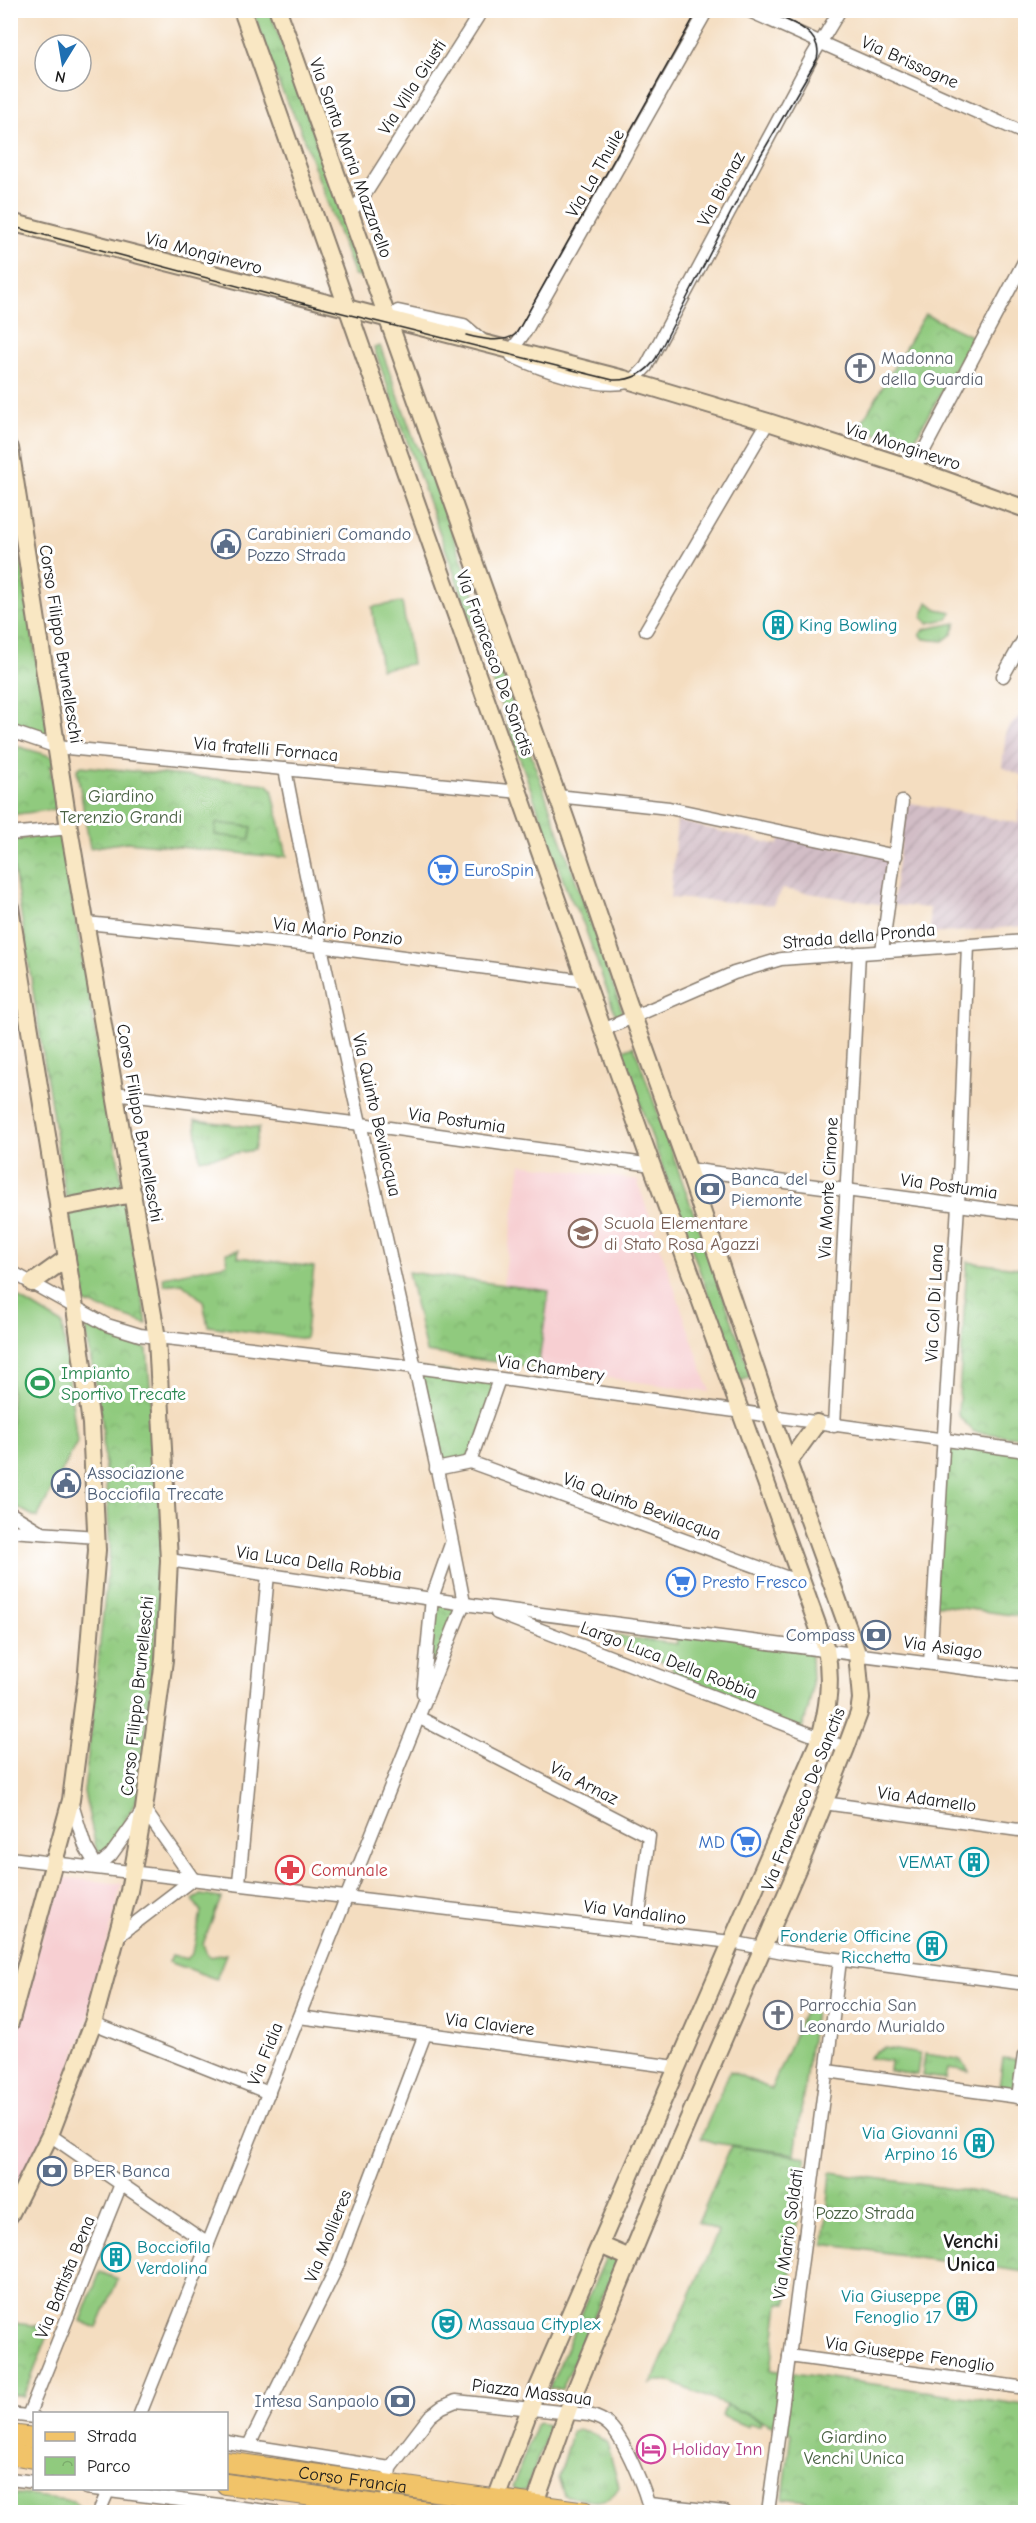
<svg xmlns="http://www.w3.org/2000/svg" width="1036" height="2523" font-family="'Comic Neue',sans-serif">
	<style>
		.built { fill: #f7cfd2 }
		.industrial { fill: url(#industrial-furrows) }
		.grass { fill: url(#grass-tufts); stroke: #56734d; stroke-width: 1.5 }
		.park { fill: url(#park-crowns); stroke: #56734d; stroke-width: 1.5 }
		.garden { fill: #90ca7e; stroke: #56734d; stroke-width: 1.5 }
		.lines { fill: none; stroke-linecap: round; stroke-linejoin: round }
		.street-casing { stroke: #887c6e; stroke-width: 15 }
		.secondary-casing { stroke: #887c6e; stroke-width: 20 }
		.primary-casing { stroke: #887c6e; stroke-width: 22 }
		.street { stroke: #fff; stroke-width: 12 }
		.secondary { stroke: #f9e7c3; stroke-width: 16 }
		.primary { stroke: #f1c369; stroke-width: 20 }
		.tram { stroke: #1c1c1c; stroke-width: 1.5 }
		.labels { text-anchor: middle; stroke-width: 6; stroke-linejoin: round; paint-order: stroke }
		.street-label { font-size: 18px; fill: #1c1c1c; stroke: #fff }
		.worship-label { font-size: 18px; fill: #5b616d; stroke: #fff; text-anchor: start }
		.service-label { font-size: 18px; fill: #4e5e75; stroke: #fff; text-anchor: start }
		.culture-label { font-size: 18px; fill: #0d838f; stroke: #fff; text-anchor: end }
		.park-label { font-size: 18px; fill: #4a6243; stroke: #fff }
		.shop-label { font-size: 18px; fill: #366cbe; stroke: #fff; text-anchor: start }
		.education-label { font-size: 18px; fill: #785e54; stroke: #fff; text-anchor: start }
		.leisure-label { font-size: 18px; fill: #27864d; stroke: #fff; text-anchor: start }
		.health-label { font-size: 18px; fill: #be3a42; stroke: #fff; text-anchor: start }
		.hotel-label { font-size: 18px; fill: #b23c85; stroke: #fff; text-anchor: start }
		.neighbourhood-label { font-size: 20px; font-weight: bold; fill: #1c1c1c; stroke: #fff }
	</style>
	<defs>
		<pattern id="industrial-furrows" width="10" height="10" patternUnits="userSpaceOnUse" patternTransform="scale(1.5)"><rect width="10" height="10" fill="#d2bdc6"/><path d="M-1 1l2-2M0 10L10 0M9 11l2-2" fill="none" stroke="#b4a2aa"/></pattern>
		<pattern id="grass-tufts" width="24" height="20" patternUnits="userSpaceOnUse" patternTransform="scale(1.5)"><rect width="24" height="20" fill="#90ca7e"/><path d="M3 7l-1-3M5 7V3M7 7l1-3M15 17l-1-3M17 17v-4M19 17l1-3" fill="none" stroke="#7cad6c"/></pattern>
		<pattern id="park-crowns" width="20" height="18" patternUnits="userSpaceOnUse" patternTransform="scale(1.5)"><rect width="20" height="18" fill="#90ca7e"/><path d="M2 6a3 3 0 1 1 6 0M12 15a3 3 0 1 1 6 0" fill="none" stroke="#7cad6c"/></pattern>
	</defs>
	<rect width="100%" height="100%" fill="#fff"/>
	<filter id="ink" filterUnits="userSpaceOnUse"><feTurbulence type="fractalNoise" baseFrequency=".0167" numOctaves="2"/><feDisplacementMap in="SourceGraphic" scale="12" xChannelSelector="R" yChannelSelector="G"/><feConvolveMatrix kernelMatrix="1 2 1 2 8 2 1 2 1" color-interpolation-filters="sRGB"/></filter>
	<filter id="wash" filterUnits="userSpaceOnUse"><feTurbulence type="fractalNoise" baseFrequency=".008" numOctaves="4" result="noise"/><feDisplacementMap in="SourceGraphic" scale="24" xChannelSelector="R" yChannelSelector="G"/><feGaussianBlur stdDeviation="1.35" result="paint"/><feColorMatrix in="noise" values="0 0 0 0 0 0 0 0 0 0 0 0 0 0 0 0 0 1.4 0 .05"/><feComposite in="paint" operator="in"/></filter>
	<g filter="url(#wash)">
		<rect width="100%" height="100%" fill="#f4ddc0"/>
		<g class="built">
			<polygon points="521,1164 637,1180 710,1392 538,1368 549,1291 503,1285"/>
			<polygon points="59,1877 122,1884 88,2021 45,2135 11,2205 11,2036"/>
		</g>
		<g class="industrial">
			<polygon points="1025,709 1025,926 931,934 929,908 892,905 906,802 1018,823 1024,776 1002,767 1006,731"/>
			<polygon points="677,821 778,845 782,837 891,857 885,905 783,889 773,905 670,898"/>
		</g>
		<g class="grass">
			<polygon points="253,11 270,11 365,278 354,275 299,125 280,87"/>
			<polygon points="380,346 415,442 430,470 623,1013 616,1016 584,925 567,891 374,348"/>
			<polygon points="928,602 937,609 952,612 947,619 928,623 922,617"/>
			<polygon points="956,623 952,634 943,641 924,639 920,634 925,629"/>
			<polygon points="634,1046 752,1377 739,1381 621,1051"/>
			<polygon points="195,1120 259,1128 254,1150 200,1159"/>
			<polygon points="239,1250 238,1257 314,1267 305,1339 208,1326 203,1301 182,1283 164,1285 163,1277 227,1264 226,1253"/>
			<polygon points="884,2048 920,2054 917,2075 889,2071 890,2061 869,2058 876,2051"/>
			<polygon points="925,2054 958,2059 962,2061 969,2071 948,2068 946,2079 922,2076"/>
			<polygon points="1003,2058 1019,2060 1015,2089 999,2087"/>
			<polygon points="610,2255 618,2261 616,2266 562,2389 549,2389 606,2257"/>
			<polygon points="539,2423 547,2425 549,2429 526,2490 519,2492 512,2488 536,2425"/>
			<path d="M580 2430 593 2433 607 2443 619 2487C607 2509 585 2500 564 2495L558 2477 572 2431Z"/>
		</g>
		<g class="park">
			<polygon points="925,314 973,337 910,447 859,427"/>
			<polygon points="10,494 49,738 11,722"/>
			<polygon points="10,744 54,757 56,767 50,766 56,798 62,801 63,808 11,815"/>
			<polygon points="81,766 267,784 272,789 287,856 278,857 127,842 90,848 77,770"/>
			<polygon points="60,832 147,1324 82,1302 11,851 10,841"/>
			<polygon points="967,1262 1025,1269 1025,1438 974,1432 958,1415"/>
			<polygon points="408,1272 549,1291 538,1368 426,1352"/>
			<polygon points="85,1326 147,1349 164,1555 140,1793 110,1849 97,1852 84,1792 110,1548 102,1421"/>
			<polygon points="415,1367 499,1379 470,1462 436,1469"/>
			<polygon points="944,1440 1025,1451 1025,1617 934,1604"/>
			<polygon points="432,1598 464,1603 438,1668 426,1666"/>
			<polygon points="731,2146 806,2157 787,2303 779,2303 771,2370 1025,2405 1025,2512 811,2511 805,2501 783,2498 791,2433 669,2381 656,2381 651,2384 718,2232 698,2223"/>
			<polygon points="831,2172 1025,2199 1025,2272 824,2244"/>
			<polygon points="11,2323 51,2327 24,2397 11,2394"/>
		</g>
		<g class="garden">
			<polygon points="402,602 412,664 381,669 372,607"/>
			<polygon points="216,823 252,827 250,839 215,835"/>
			<polygon points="11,1293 62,1324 77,1442 37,1518 11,1504"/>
			<path d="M675 1630 810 1647C813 1681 814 1698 801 1731L674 1682 672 1666 591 1633 677 1644Z"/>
			<polygon points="201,1895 221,1898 203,1944 207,1954 210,1957 226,1954 216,1979 169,1962 172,1955 187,1959 193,1953 201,1912 193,1900"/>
			<polygon points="806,2008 815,2011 795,2154 715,2143 701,2138 730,2071 771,2089"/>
			<polygon points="100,2272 118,2279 97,2328 81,2321"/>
			<polygon points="726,2405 761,2421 760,2425 749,2424 748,2427 722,2416"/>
			<polygon points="11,2493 74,2501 83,2512 11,2512"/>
		</g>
	</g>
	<g filter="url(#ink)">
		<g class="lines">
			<g class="street-casing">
				<g id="street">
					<polyline points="747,10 1026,134"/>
					<polyline points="350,211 360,202 482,10"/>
					<polyline points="388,320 398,311 464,325 483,341"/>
					<polyline points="511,351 525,332 707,10"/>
					<path d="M512 356C540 369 597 390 628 382 635 380 641 372 646 367L813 55 840 10"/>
					<polyline points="914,469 1026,258"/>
					<polyline points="646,630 768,422"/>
					<polyline points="1003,676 1026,635"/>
					<polyline points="10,731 57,747 520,792"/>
					<path d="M285 769C338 1048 410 1323 464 1603"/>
					<polyline points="557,796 669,808 896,856"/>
					<polyline points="10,834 69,828"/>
					<polyline points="86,923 320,946 586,981"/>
					<polyline points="882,951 902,802"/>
					<polyline points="603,1030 734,973 781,959 1026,941"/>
					<polyline points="114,1093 361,1124 652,1165"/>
					<polyline points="688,1169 1026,1214"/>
					<polyline points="10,1271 107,1325 140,1335 415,1367 1026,1451"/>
					<polyline points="834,1426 859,953"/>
					<polyline points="470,1462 499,1379"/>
					<polyline points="436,1469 470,1462 802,1583"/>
					<polyline points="10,1513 41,1532"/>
					<polyline points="10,1531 97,1537"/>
					<polyline points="169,1560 479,1606 1026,1676"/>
					<polyline points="497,1613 846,1748"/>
					<polyline points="930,1663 958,1205 968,945"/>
					<polyline points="423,1693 432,1598 451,1544"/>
					<polyline points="418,1717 649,1836 637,1931"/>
					<polyline points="71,1801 85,1846 97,1867"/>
					<polyline points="824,1803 1026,1831"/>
					<polyline points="10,1858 731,1942 783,1952 1026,1984"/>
					<polyline points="97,1867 111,1855 144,1809 193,1879"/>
					<polyline points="239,1883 268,1574"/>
					<polyline points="117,1937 193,1879"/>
					<polyline points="299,2017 676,2067"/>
					<polyline points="93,2023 269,2093"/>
					<polyline points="827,2071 1026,2098"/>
					<polyline points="1018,2097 1024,2055"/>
					<polyline points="50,2135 208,2244"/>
					<polyline points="789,2356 1026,2388"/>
					<polyline points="10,2414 34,2417"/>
					<polyline points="140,2414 464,1603"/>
					<polyline points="28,2416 121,2184"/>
					<polyline points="226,2442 390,2468"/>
					<polyline points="249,2445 336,2269 425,2034"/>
					<polyline points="10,2479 34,2482"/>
					<polyline points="86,2488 274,2512"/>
					<polyline points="649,2504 725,2512"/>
					<path d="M386 2511 390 2468 430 2416 442 2407 456 2401 589 2415C597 2417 604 2420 610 2426 625 2441 646 2491 650 2512"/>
					<polyline points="99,2512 108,2491"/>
					<path d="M768 2512C793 2329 818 2144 840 1960"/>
				</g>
			</g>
			<g class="secondary-casing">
				<g id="secondary">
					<path d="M242 10 603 1030 826 1649C832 1680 828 1708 820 1738L537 2390 491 2512"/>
					<polyline points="278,10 567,823 628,1002 688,1169 772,1418 857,1653 861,1699 859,1713 846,1748 805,1851 679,2141 573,2396 532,2512"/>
					<polyline points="10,222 624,379 768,422 914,469 1026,509"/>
					<polyline points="10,448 69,828 157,1338 169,1560 164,1660 144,1809 129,1891 93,2023 50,2135 10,2215"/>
					<polyline points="10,907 75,1308 91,1424 97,1550 86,1683 71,1800 10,2023"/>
					<polyline points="58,1208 133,1194"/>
					<polyline points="32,1283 67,1258"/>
					<polyline points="788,1463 817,1423"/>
					<polyline points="600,2245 630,2258"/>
				</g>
			</g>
			<g class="primary-casing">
				<g id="primary">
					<polyline points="10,2435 34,2438"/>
					<polyline points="10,2454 34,2458"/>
					<path id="s1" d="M226 2462 586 2512"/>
					<polyline points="226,2484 428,2512"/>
				</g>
			</g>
			<use href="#street" class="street"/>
			<use href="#secondary" class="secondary"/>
			<use href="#primary" class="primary"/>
			<g class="tram">
				<path d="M10 226 302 303 613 380C631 381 647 373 656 358L758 160 817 59C825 30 783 19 763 10"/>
				<path d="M466 335C482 339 502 344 516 334L698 10"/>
			</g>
		</g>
	</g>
	<defs>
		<g id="church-ring" transform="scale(1.5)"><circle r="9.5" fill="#fff" stroke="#6b7280" stroke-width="1.5"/><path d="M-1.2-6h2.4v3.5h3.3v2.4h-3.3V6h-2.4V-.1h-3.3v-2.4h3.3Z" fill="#6b7280"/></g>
		<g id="civic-ring" transform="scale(1.5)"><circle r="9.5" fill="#fff" stroke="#5c6f8a" stroke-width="1.5"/><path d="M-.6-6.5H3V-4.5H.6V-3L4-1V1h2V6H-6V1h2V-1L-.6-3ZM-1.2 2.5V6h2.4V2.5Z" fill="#5c6f8a"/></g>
		<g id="building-ring" transform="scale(1.5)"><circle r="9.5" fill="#fff" stroke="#0f9aa8" stroke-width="1.5"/><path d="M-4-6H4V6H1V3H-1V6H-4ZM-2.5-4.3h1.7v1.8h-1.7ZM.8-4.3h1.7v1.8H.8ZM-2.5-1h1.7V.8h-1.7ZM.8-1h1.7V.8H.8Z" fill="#0f9aa8"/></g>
		<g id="supermarket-ring" transform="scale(1.5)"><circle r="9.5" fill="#fff" stroke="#3f7fe0" stroke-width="1.5"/><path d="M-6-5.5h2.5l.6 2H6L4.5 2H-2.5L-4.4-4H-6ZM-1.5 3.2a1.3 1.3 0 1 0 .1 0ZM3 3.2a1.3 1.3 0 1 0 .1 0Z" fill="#3f7fe0"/></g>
		<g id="bank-ring" transform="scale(1.5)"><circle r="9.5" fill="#fff" stroke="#5c6f8a" stroke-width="1.5"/><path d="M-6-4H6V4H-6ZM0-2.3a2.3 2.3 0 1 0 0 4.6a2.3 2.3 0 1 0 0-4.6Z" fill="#5c6f8a"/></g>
		<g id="school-ring" transform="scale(1.5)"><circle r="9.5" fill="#fff" stroke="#8d6e63" stroke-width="1.5"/><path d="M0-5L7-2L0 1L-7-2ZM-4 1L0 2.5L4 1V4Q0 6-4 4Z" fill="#8d6e63"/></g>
		<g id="stadium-ring" transform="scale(1.5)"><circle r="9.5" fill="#fff" stroke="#2e9e5b" stroke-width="1.5"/><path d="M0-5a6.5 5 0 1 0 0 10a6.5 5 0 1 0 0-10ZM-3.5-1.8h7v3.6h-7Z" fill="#2e9e5b"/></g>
		<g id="pharmacy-ring" transform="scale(1.5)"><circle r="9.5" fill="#fff" stroke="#e0444e" stroke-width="1.5"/><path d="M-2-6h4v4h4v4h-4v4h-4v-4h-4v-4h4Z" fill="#e0444e"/></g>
		<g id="theatre-ring" transform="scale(1.5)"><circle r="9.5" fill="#fff" stroke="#0f9aa8" stroke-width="1.5"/><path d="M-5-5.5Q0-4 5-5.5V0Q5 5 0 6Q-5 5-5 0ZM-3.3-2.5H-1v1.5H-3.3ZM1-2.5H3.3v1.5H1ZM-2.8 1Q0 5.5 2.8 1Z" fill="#0f9aa8"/></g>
		<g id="hotel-ring" transform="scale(1.5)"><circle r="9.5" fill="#fff" stroke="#d1479c" stroke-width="1.5"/><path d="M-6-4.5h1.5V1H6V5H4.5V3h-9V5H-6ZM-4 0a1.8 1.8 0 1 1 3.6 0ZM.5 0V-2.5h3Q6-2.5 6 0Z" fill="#d1479c"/></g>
	</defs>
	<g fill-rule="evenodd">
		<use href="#church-ring" x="860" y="368"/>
		<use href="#civic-ring" x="226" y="544"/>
		<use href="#building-ring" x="778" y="625"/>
		<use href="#supermarket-ring" x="443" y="870"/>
		<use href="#bank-ring" x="710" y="1189"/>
		<use href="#school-ring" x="583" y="1233"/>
		<use href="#stadium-ring" x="40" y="1383"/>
		<use href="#civic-ring" x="66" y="1483"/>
		<use href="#supermarket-ring" x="681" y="1582"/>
		<use href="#bank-ring" x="876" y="1635"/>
		<use href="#supermarket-ring" x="746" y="1842"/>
		<use href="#building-ring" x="974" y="1862"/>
		<use href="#pharmacy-ring" x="290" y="1870"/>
		<use href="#building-ring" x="932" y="1946"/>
		<use href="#church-ring" x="778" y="2015"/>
		<use href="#building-ring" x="979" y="2143"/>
		<use href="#bank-ring" x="52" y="2171"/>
		<use href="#building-ring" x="116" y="2257"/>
		<use href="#building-ring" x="962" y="2306"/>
		<use href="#theatre-ring" x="447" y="2324"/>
		<use href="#bank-ring" x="400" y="2401"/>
		<use href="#hotel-ring" x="651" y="2449"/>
	</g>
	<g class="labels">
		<g class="street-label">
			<text transform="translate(910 62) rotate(24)" y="6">Via Brissogne</text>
			<text transform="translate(412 87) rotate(-57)" y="6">Via Villa Giusti</text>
			<text transform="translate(351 158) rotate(70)" y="6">Via Santa Maria Mazzarello</text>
			<text transform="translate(595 173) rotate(-60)" y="6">Via La Thuile</text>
			<text transform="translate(721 189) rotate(-62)" y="6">Via Bionaz</text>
			<text transform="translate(204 253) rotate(15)" y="6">Via Monginevro</text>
			<text transform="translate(903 446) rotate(18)" y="6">Via Monginevro</text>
			<text transform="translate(61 644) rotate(81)" y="6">Corso Filippo Brunelleschi</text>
			<text transform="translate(495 663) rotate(70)" y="6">Via Francesco De Sanctis</text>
			<text transform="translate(266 749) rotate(5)" y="6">Via fratelli Fornaca</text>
			<text transform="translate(338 931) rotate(7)" y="6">Via Mario Ponzio</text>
			<text transform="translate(859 936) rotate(-5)" y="6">Strada della Pronda</text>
			<text transform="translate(377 1115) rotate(77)" y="6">Via Quinto Bevilacqua</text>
			<text transform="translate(457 1120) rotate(8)" y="6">Via Postumia</text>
			<text transform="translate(140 1123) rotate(80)" y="6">Corso Filippo Brunelleschi</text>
			<text transform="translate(949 1186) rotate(8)" y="6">Via Postumia</text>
			<text transform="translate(828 1188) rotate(-87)" y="6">Via Monte Cimone</text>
			<text transform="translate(934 1303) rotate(-87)" y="6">Via Col Di Lana</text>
			<text transform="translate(551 1368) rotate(8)" y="6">Via Chambery</text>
			<text transform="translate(642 1506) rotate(20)" y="6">Via Quinto Bevilacqua</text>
			<text transform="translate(319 1563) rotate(8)" y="6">Via Luca Della Robbia</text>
			<text transform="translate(943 1647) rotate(8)" y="6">Via Asiago</text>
			<text transform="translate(669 1660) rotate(21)" y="6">Largo Luca Della Robbia</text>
			<text transform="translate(137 1696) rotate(-84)" y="6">Corso Filippo Brunelleschi</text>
			<text transform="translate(584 1783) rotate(27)" y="6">Via Arnaz</text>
			<text transform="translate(803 1799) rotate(-68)" y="6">Via Francesco De Sanctis</text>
			<text transform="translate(927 1799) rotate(8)" y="6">Via Adamello</text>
			<text transform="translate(635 1912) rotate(7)" y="6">Via Vandalino</text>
			<text transform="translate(490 2024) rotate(7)" y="6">Via Claviere</text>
			<text transform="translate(265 2054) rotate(-68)" y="6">Via Fidia</text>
			<text transform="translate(788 2234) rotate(-82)" y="6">Via Mario Soldati</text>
			<text transform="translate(328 2236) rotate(-68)" y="6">Via Mollieres</text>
			<text transform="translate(65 2277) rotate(-68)" y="6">Via Battista Bena</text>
			<text transform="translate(910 2354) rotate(8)" y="6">Via Giuseppe Fenoglio</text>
			<text transform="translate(532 2392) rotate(7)" y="6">Piazza Massaua</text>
			<text dy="6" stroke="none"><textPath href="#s1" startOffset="128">Corso Francia</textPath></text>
		</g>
		<g class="worship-label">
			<text x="881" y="364">Madonna<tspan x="881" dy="21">della Guardia</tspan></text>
			<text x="799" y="2011">Parrocchia San<tspan x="799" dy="21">Leonardo Murialdo</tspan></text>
		</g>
		<g class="service-label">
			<text x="247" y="540">Carabinieri Comando<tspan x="247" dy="21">Pozzo Strada</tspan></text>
			<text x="731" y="1185">Banca del<tspan x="731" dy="21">Piemonte</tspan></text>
			<text x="87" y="1479">Associazione<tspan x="87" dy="21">Bocciofila Trecate</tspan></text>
			<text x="855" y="1641" text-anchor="end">Compass</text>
			<text x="73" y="2177">BPER Banca</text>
			<text x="379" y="2407" text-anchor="end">Intesa Sanpaolo</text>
		</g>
		<g class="culture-label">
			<text x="799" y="631" text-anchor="start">King Bowling</text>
			<text x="953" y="1868">VEMAT</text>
			<text x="911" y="1942">Fonderie Officine<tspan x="911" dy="21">Ricchetta</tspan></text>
			<text x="958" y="2139">Via Giovanni<tspan x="958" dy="21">Arpino 16</tspan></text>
			<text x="137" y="2253" text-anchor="start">Bocciofila<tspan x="137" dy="21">Verdolina</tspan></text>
			<text x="941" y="2302">Via Giuseppe<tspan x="941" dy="21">Fenoglio 17</tspan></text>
			<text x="468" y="2330" text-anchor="start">Massaua Cityplex</text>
		</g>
		<g class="park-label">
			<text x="121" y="802">Giardino<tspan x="121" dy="21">Terenzio Grandi</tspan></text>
			<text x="865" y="2219">Pozzo Strada</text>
			<text x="854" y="2443">Giardino<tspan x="854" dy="21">Venchi Unica</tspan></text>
		</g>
		<g class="shop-label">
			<text x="464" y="876">EuroSpin</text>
			<text x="702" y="1588">Presto Fresco</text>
			<text x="725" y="1848" text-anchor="end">MD</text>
		</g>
		<g class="education-label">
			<text x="604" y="1229">Scuola Elementare<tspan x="604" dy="21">di Stato Rosa Agazzi</tspan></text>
		</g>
		<g class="leisure-label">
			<text x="61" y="1379">Impianto<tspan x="61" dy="21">Sportivo Trecate</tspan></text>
		</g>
		<g class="health-label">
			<text x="311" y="1876">Comunale</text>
		</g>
		<g class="hotel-label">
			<text x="672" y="2455">Holiday Inn</text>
		</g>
		<g class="neighbourhood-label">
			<text x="971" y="2248">Venchi<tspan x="971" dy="23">Unica</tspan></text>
		</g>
	</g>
	<rect width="1036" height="2523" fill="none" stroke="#fff" stroke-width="36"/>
	<rect x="33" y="2412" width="195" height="78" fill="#ffffff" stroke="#a4a4a4" stroke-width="1.5"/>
	<rect x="45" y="2432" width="30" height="9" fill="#f1c369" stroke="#a4a4a4" stroke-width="1.5"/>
	<text x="87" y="2442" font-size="18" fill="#1c1c1c">Strada</text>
	<rect x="45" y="2457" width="30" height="18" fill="url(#park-crowns)" stroke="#a4a4a4" stroke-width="1.5"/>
	<text x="87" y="2472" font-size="18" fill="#1c1c1c">Parco</text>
	<g transform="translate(63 63) rotate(191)"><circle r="28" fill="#ffffff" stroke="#a4a4a4" stroke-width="1.5"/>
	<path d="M0-4.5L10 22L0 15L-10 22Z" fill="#1f6fb2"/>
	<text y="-9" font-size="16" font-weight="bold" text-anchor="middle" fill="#1c1c1c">N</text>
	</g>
</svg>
